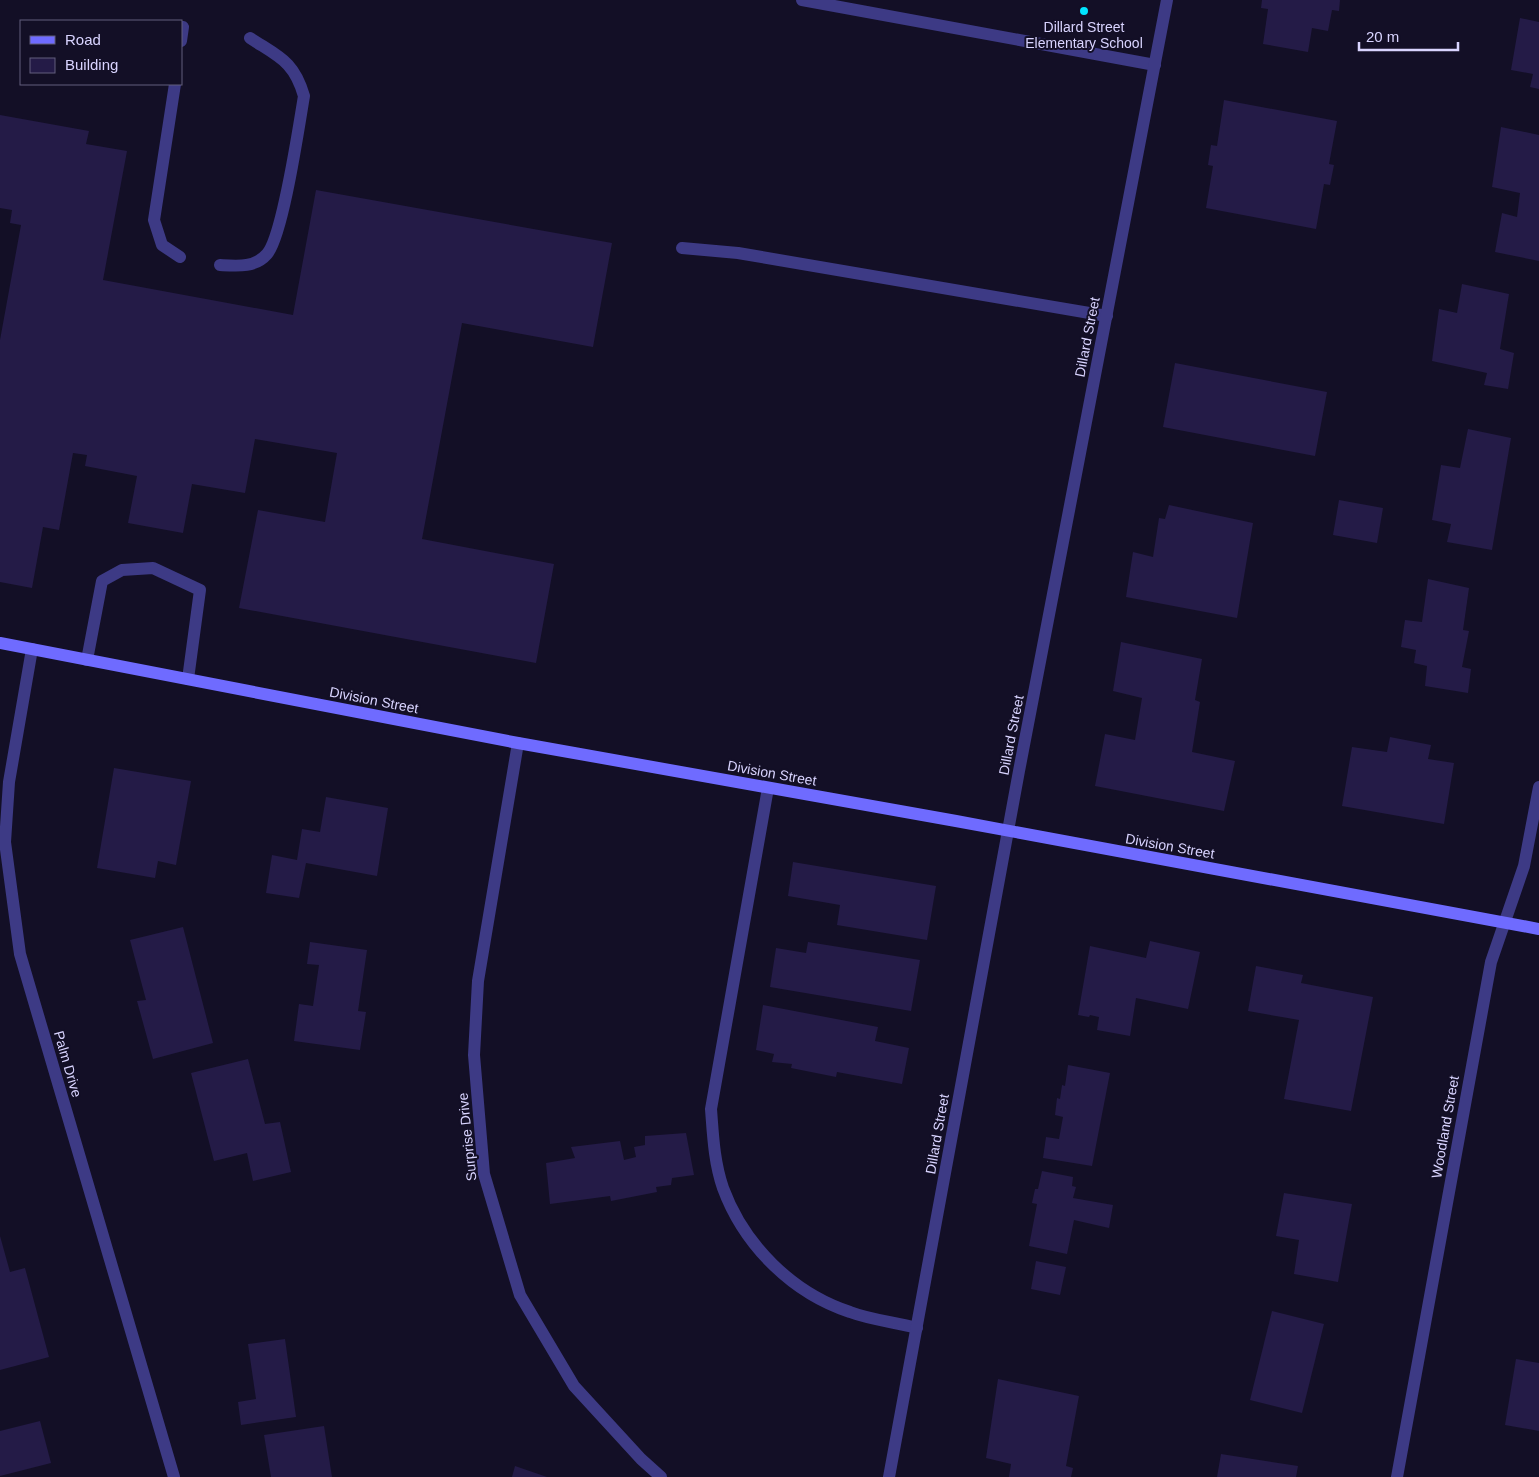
<svg xmlns="http://www.w3.org/2000/svg" width="1539" height="1477" font-family="Helvetica,sans-serif">
	<style>
		.building { fill: #241b47 }
		.lines { fill: none; stroke-linecap: round; stroke-linejoin: round }
		.lane { stroke: #3d3a85; stroke-width: 12 }
		.street { stroke: #3d3a85; stroke-width: 12 }
		.secondary { stroke: #6f6bff; stroke-width: 12 }
		.poi-dot { fill: #00e5ff; stroke: #130f26; stroke-width: 2 }
		.labels { text-anchor: middle; stroke-width: 4; stroke-linejoin: round; paint-order: stroke }
		.poi-label { font-size: 14px; fill: #d9d4ff; stroke: #130f26 }
		.street-label { font-size: 14px; fill: #d9d4ff; stroke: #130f26 }
	</style>
	<rect width="100%" height="100%" fill="#130f26"/>
	<g class="building">
		<polygon points="1262,0 1340,0 1339,11 1332,10 1328,31 1312,28 1308,52 1263,44 1268,9 1261,8"/>
		<polygon points="1520,18 1539,22 1539,89 1530,87 1533,74 1511,70"/>
		<polygon points="1224,100 1337,121 1329,164 1334,165 1330,185 1324,184 1316,229 1206,208 1213,166 1208,165 1211,145 1217,146"/>
		<polygon points="0,115 89,131 86,144 127,151 103,280 293,315 316,190 612,243 593,347 462,323 422,539 554,564 536,663 239,608 258,510 325,522 337,453 255,439 245,493 192,484 183,533 128,523 137,476 85,466 87,455 73,453 59,530 43,527 32,588 0,582 0,340 21,225 10,223 12,210 0,208"/>
		<polygon points="1501,127 1539,135 1539,261 1495,252 1502,213 1517,217 1520,193 1492,187"/>
		<polygon points="1462,284 1509,294 1500,349 1514,353 1508,389 1484,385 1487,373 1432,361 1439,309 1457,313"/>
		<polygon points="1175,363 1327,392 1315,456 1163,427"/>
		<polygon points="1468,429 1511,438 1492,550 1447,542 1451,524 1432,520 1441,465 1460,468"/>
		<polygon points="1339,500 1383,508 1377,543 1333,535"/>
		<polygon points="1169,505 1253,523 1237,618 1126,597 1133,552 1153,557 1159,518 1165,519"/>
		<polygon points="1428,579 1469,588 1463,630 1469,631 1462,667 1471,669 1468,693 1425,686 1427,666 1414,663 1416,650 1401,647 1405,620 1422,622"/>
		<polygon points="1121,642 1202,659 1195,700 1200,702 1192,752 1235,761 1224,811 1095,786 1105,734 1135,740 1142,698 1113,691"/>
		<polygon points="1390,737 1431,745 1428,759 1454,763 1444,824 1342,806 1352,747 1387,752"/>
		<polygon points="114,768 191,781 176,865 158,861 155,878 97,868"/>
		<polygon points="326,797 388,808 377,876 306,863 299,898 266,893 272,855 297,860 302,829 320,832"/>
		<polygon points="793,862 936,886 927,940 837,925 840,905 788,896"/>
		<polygon points="183,927 213,1043 153,1059 137,1001 146,1000 130,940"/>
		<polygon points="1150,941 1200,952 1188,1009 1136,998 1130,1036 1097,1030 1099,1017 1090,1015 1089,1017 1078,1015 1090,946 1146,958"/>
		<polygon points="310,942 367,950 358,1011 366,1012 360,1050 294,1041 299,1004 313,1006 319,965 307,964"/>
		<polygon points="808,942 920,960 911,1011 770,987 776,948 806,953"/>
		<polygon points="1256,966 1303,975 1301,983 1373,997 1351,1111 1284,1099 1299,1020 1248,1011"/>
		<polygon points="763,1005 878,1027 875,1041 909,1048 902,1084 837,1072 836,1077 791,1068 792,1064 772,1062 774,1054 756,1050"/>
		<polygon points="248,1059 265,1124 280,1122 291,1172 253,1181 247,1153 214,1161 191,1073"/>
		<polygon points="1068,1065 1110,1073 1092,1166 1043,1158 1046,1137 1059,1139 1063,1117 1055,1115 1057,1098 1060,1099 1062,1085 1065,1086"/>
		<polygon points="686,1133 694,1175 672,1178 671,1185 656,1187 657,1192 611,1201 610,1196 550,1204 546,1163 575,1158 571,1147 620,1141 624,1160 636,1157 634,1147 645,1145 645,1136"/>
		<polygon points="1042,1171 1073,1177 1072,1186 1076,1187 1073,1198 1113,1205 1109,1228 1074,1220 1067,1254 1029,1246 1037,1204 1032,1203 1035,1189 1038,1189"/>
		<polygon points="1284,1193 1352,1204 1338,1282 1294,1274 1299,1240 1276,1236"/>
		<polygon points="0,1236 10,1272 25,1268 49,1357 0,1370"/>
		<polygon points="1036,1261 1066,1267 1060,1295 1031,1289"/>
		<polygon points="1272,1311 1324,1324 1302,1413 1250,1400"/>
		<polygon points="285,1339 296,1417 241,1425 238,1402 256,1399 248,1344"/>
		<polygon points="1516,1359 1539,1363 1539,1431 1505,1425"/>
		<polygon points="998,1379 1079,1396 1066,1466 1073,1468 1071,1477 1009,1477 1011,1464 986,1458"/>
		<polygon points="40,1421 51,1463 0,1476 0,1431"/>
		<polygon points="324,1426 332,1477 271,1477 264,1435"/>
		<polygon points="1221,1454 1298,1466 1296,1477 1217,1477"/>
		<polygon points="515,1466 547,1477 512,1477"/>
	</g>
	<g class="lines">
		<g class="lane">
			<polyline points="181,41 183,27"/>
			<polyline points="175,84 154,220 162,245 180,257"/>
			<polyline points="682,248 738,253 1107,316"/>
			<path d="M220 265C237 266 255 268 267 254 283 236 299 125 304 96 294 61 279 57 250 38"/>
			<polyline points="87,660 102,581 122,570 153,568 200,590 188,679"/>
		</g>
		<g class="street">
			<polyline points="802,0 1155,65"/>
			<polyline points="32,649 9,782 5,842 20,954 174,1477"/>
			<polyline points="518,743 478,981 474,1055 484,1174 520,1295 574,1386 641,1459 661,1477"/>
			<path d="M768 788 711 1109C713 1135 714 1162 723 1188 744 1245 792 1293 850 1312 871 1320 895 1322 917 1328"/>
			<polyline points="889,1477 1019,771 1167,0"/>
			<polyline points="1397,1477 1491,962 1524,866 1539,787"/>
		</g>
		<polyline class="secondary" points="0,643 518,743 956,821 1539,929"/>
	</g>
	<circle class="poi-dot" cx="1084" cy="11" r="5"/>
	<g class="labels">
		<g class="poi-label">
			<text x="1084" y="32">Dillard Street<tspan x="1084" dy="16">Elementary School</tspan></text>
		</g>
		<g class="street-label">
			<text transform="translate(1087 337) rotate(-79)" y="5">Dillard Street</text>
			<text transform="translate(374 700) rotate(11)" y="5">Division Street</text>
			<text transform="translate(1011 735) rotate(-79)" y="5">Dillard Street</text>
			<text transform="translate(772 773) rotate(10)" y="5">Division Street</text>
			<text transform="translate(1170 846) rotate(10)" y="5">Division Street</text>
			<text transform="translate(68 1064) rotate(74)" y="5">Palm Drive</text>
			<text transform="translate(1445 1127) rotate(-80)" y="5">Woodland Street</text>
			<text transform="translate(937 1134) rotate(-80)" y="5">Dillard Street</text>
			<text transform="translate(467 1137) rotate(-96)" y="5">Surprise Drive</text>
		</g>
	</g>
	<rect x="20" y="20" width="162" height="65" fill="#130f26" stroke="#625e7d"/>
	<rect x="30" y="36" width="25" height="8" fill="#6f6bff" stroke="#625e7d"/>
	<text x="65" y="45" font-size="15" fill="#d9d4ff">Road</text>
	<rect x="30" y="58" width="25" height="15" fill="#241b47" stroke="#625e7d"/>
	<text x="65" y="70" font-size="15" fill="#d9d4ff">Building</text>
	<path d="M1359 42v8h99v-8" fill="none" stroke="#d9d4ff" stroke-width="2.5"/>
	<text x="1366" y="42" font-size="15" fill="#d9d4ff" stroke="#130f26" stroke-width="4" paint-order="stroke">20 m</text>
</svg>
